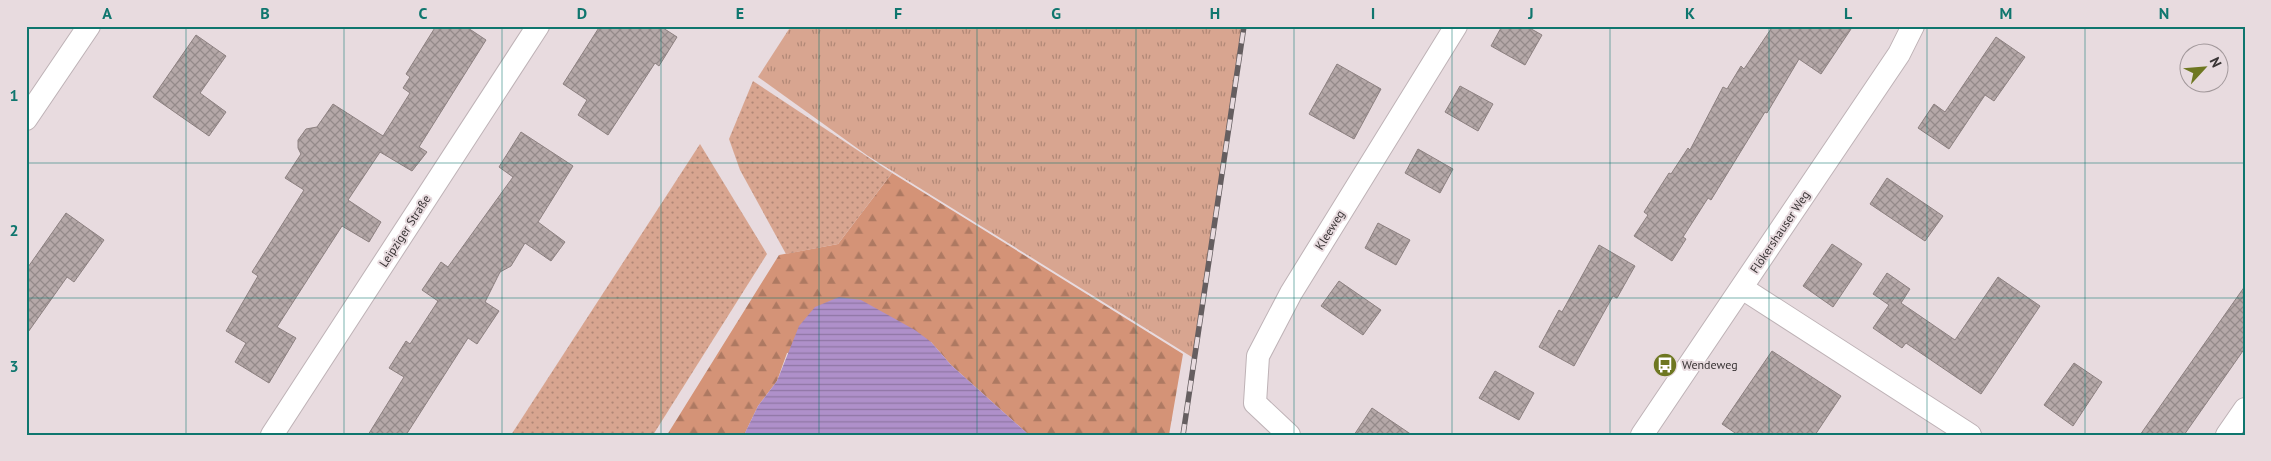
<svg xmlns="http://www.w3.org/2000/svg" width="2271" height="461" font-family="'PT Sans',sans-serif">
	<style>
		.grass { fill: url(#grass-tufts) }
		.forest { fill: url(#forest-firs) }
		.garden { fill: url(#garden-dots) }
		.water { fill: url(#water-rules) }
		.building { fill: url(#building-cross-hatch); stroke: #8c8080 }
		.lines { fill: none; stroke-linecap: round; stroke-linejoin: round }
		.street-casing { stroke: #beb2b6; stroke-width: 24 }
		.street { stroke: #fff; stroke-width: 22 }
		.rail-casing { stroke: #655e60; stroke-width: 5.5 }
		.rail { stroke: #e8dbdf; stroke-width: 4; stroke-dasharray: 11; stroke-linecap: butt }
		.grid { fill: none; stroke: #0f766e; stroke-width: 1; stroke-opacity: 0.55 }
		.labels { text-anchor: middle; stroke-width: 4; stroke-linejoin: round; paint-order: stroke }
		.street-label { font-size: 12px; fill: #393435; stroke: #e8dbdf }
		.poi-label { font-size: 12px; fill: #393435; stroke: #e8dbdf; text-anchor: start }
		.neatline { fill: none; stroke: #0f766e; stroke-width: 2 }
		.grid-label { font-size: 16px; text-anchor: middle; font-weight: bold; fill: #0f766e }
	</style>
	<defs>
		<pattern id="grass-tufts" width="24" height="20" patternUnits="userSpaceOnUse" patternTransform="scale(1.25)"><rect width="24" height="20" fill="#d8a590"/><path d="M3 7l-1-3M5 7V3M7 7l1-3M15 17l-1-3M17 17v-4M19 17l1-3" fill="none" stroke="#b08776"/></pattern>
		<pattern id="forest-firs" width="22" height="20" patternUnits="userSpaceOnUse" patternTransform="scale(1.25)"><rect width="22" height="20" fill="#d49377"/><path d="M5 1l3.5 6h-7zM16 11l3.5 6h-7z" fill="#ad7962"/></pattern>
		<pattern id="garden-dots" width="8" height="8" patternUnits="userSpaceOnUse" patternTransform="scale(1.25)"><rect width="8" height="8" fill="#d8a590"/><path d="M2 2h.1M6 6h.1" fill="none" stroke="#b08776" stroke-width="1.8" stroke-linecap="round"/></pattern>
		<pattern id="water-rules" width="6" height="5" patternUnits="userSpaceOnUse" patternTransform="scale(1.25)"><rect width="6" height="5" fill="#af90ca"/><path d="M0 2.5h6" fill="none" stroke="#8f76a5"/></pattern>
		<pattern id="building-cross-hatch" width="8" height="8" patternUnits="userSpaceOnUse" patternTransform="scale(1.25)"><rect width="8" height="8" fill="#b5a8a8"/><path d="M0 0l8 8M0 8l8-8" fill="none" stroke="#948a8a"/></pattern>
	</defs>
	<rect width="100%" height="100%" fill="#e8dbdf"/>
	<polygon class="grass" points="791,26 1244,26 1195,359 868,156 758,77"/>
	<polygon class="forest" points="892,173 1183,354 1169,435 1029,435 951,365 931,342 787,353 777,381 758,406 744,435 667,435 779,255 838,244"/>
	<g class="garden">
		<polygon points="753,81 892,173 838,244 786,254 740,170 729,139"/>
		<polygon points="700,144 767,254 653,435 511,435"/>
	</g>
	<polygon class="water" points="839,297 861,300 915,330 931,342 951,365 1029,435 744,435 758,406 777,381 799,326 815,307"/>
	<g class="building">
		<polygon points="436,26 465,26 486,40 419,147 427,152 412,171 380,152 348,200 381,222 369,242 342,226 277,327 296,338 269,383 235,362 246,343 226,331 258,276 252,272 304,190 285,178 301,154 298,148 298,140 306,129 317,127 333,104 383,136 410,93 403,88 410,77 406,74"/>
		<polygon points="600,26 660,26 677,37 659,66 655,63 608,135 578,115 587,100 563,84"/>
		<polygon points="1502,26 1526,26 1542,35 1525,65 1491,46"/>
		<polygon points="1773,26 1853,26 1821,74 1799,59 1767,113 1765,112 1711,200 1708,198 1683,237 1686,239 1672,261 1634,236 1648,215 1644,212 1669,173 1671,174 1688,148 1690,150 1723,87 1727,89 1741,66 1744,69"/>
		<polygon points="196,35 226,56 200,93 226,112 209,136 153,97"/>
		<polygon points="1996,37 2025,57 1994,101 1985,95 1949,149 1918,128 1934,104 1945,112"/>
		<polygon points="1337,64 1381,89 1354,139 1309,114"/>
		<polygon points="1460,86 1493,104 1478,131 1445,112"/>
		<polygon points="521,132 573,166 538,222 565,242 551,261 525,243 511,266 500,272 485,302 499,311 477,344 468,338 406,435 368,435 404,377 389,368 406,341 410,344 438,301 422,290 441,262 448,267 513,177 499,167"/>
		<polygon points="1418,149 1453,169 1440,193 1405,173"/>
		<polygon points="1887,178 1943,216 1925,241 1870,204"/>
		<polygon points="66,213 104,240 74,282 67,277 26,335 26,270"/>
		<polygon points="1378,223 1410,240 1396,265 1365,248"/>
		<polygon points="1832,244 1862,264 1833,307 1803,286"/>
		<polygon points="1599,245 1635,266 1617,298 1613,296 1574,366 1539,347 1559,310 1562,312"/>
		<polygon points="1887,273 1910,289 1901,303 1955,340 1998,277 2040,306 1981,394 1906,343 1902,348 1873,328 1889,305 1873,294"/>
		<polygon points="1339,281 1381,310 1363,335 1321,306"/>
		<polygon points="2245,286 2245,348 2184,435 2140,435"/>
		<polygon points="1772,351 1841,396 1815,435 1738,435 1722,424"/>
		<polygon points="2074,363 2102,382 2073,426 2044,405"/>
		<polygon points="1495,371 1534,393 1519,420 1479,398"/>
		<polygon points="1372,408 1412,435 1354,435"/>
	</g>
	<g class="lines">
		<g class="street-casing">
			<g id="street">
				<polyline points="26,119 89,26"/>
				<polyline points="1742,288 1970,435"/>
				<polyline points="272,435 538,26"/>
				<polyline points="1289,435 1255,403 1258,356 1291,293 1456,26"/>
				<polyline points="1642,435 1899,54 1913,26"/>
				<polyline points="2227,435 2245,409"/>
			</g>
		</g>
		<use href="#street" class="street"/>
		<g class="rail-casing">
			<polyline id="rail" points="1183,435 1244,26"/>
		</g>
		<use href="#rail" class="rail"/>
	</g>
	<path class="grid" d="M186 26V435M344 26V435M502 26V435M661 26V435M819 26V435M977 26V435M1136 26V435M1294 26V435M1452 26V435M1610 26V435M1769 26V435M1927 26V435M2085 26V435M26 163H2245M26 298H2245"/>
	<defs>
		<g id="bus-disc" transform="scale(1.25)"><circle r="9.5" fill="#6e7721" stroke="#e8dbdf"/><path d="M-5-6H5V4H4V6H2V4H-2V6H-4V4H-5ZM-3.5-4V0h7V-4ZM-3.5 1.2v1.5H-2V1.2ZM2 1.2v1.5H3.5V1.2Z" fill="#fff"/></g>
	</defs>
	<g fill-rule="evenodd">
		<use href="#bus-disc" x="1665" y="365"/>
	</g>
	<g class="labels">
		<g class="street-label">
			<text transform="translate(1330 230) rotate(-58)" y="4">Kleeweg</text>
			<text transform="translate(405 231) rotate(-57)" y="4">Leipziger Straße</text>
			<text transform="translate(1780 232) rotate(-56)" y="4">Flökershauser Weg</text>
		</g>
		<g class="poi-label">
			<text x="1682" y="369">Wendeweg</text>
		</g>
	</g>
	<rect width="2271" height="461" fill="none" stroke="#e8dbdf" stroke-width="55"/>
	<g transform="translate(2204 68) rotate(64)"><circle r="24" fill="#e8dbdf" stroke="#a2989b"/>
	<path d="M0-4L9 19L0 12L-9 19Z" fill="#6e7721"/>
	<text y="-8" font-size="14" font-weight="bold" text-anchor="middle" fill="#393435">N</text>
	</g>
	<rect x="28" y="28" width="2216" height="406" class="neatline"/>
	<g class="grid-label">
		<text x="107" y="19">A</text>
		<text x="265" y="19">B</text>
		<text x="423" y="19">C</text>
		<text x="582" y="19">D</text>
		<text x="740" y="19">E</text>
		<text x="898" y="19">F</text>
		<text x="1056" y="19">G</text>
		<text x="1215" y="19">H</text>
		<text x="1373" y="19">I</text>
		<text x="1531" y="19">J</text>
		<text x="1690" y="19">K</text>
		<text x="1848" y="19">L</text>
		<text x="2006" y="19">M</text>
		<text x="2164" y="19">N</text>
		<text x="14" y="101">1</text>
		<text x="14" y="236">2</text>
		<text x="14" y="372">3</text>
	</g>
</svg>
